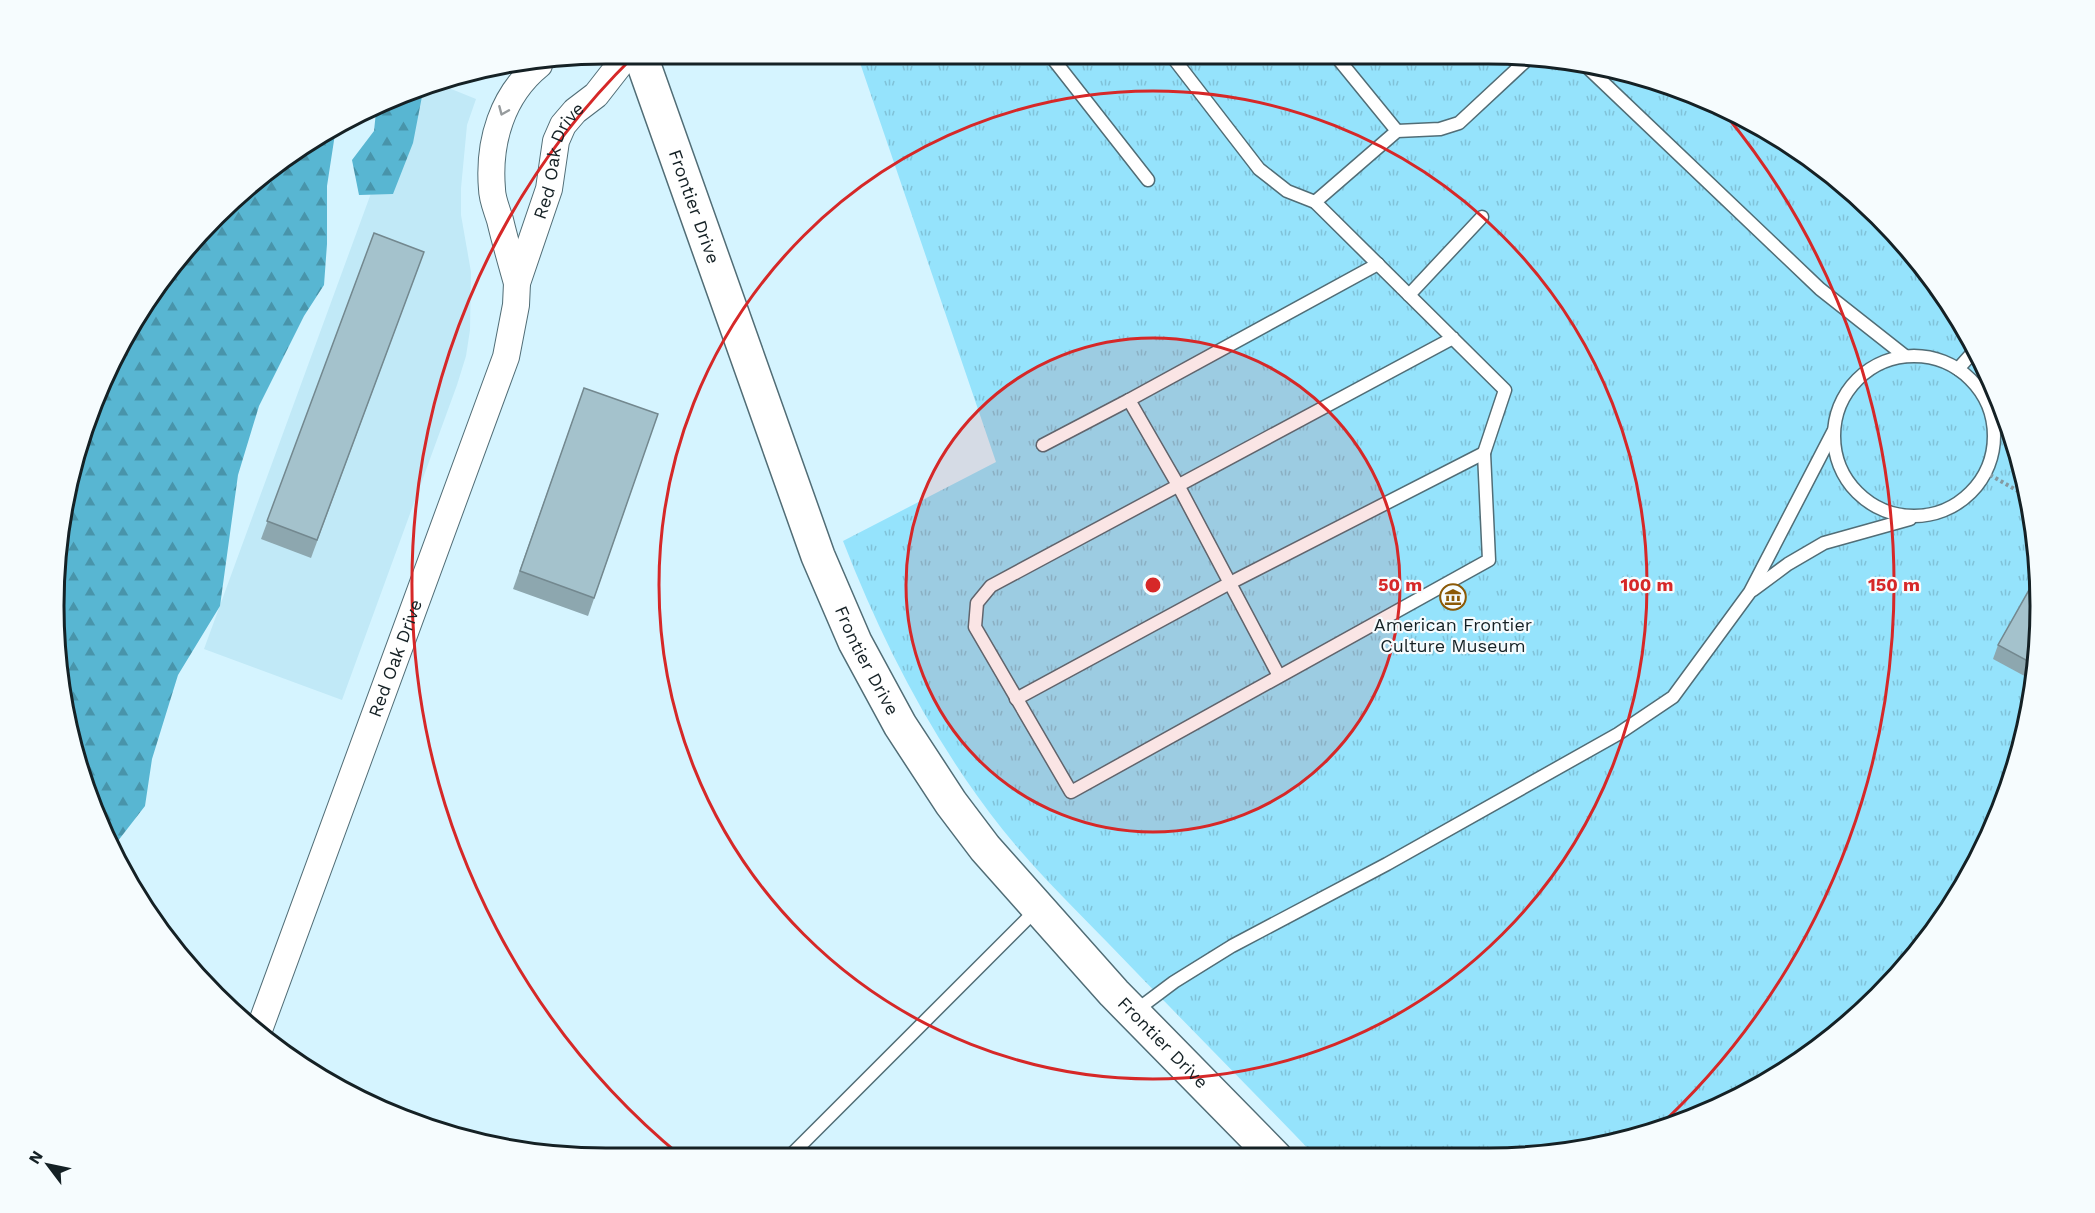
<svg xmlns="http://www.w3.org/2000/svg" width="2095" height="1213" font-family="'Work Sans',sans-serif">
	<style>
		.built { fill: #c1e9f7 }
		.grass { fill: url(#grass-tufts) }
		.forest { fill: url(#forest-firs) }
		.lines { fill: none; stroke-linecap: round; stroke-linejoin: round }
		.lane-casing { stroke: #516d76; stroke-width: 15 }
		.street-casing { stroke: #516d76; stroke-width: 28 }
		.secondary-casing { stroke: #516d76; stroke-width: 36 }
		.path { stroke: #849ba3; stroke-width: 4; stroke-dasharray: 3 3; stroke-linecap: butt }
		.lane { stroke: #fff; stroke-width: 12 }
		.street { stroke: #fff; stroke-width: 26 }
		.secondary { stroke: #fff; stroke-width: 33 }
		.wall { fill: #8da7af }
		.building { fill: #a4c2cc; stroke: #73888f; stroke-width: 1.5 }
		.oneway { stroke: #969b9d }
		.ring { fill: none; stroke: #d62828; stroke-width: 3 }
		.labels { text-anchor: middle; stroke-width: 4.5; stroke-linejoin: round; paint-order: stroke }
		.street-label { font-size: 18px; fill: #152125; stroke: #f6fcfe }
		.poi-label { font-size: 18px; fill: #152125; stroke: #f6fcfe }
		.rim { fill: none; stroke: #152125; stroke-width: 3 }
		.centre { fill: #d62828; stroke: #f6fcfe; stroke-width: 3 }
		.ring-label { font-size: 18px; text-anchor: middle; font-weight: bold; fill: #d62828; stroke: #f6fcfe; stroke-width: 4.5; stroke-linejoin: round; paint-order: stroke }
	</style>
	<defs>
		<pattern id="grass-tufts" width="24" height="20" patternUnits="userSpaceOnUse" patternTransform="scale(1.5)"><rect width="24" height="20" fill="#95e3fc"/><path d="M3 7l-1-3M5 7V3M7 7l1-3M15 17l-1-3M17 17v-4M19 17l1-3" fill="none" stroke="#80c2d8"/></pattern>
		<pattern id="forest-firs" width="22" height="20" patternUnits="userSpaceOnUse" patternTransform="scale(1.5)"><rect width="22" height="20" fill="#58b6d2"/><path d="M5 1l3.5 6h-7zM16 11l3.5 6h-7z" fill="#4894aa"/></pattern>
	</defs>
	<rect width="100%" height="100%" fill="#d5f4ff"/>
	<polygon class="built" points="434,82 476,99 467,125 461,188 461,215 471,272 470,330 466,356 457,385 342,700 204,649 407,95"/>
	<path class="grass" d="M857 54 1525 55 1666 83 1795 147 1879 216 1948 299 1999 395 2030 498 2041 606 2030 714 1999 818 1948 913 1879 997 1765 1085 1666 1130 1525 1158H1317C1248 1086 1177 1015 1108 943 1072 906 1035 870 1003 830 934 743 883 644 843 541L996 462Z"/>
	<g class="forest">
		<polygon points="424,86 413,143 393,194 359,195 352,160 374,131 376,112"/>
		<polygon points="335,134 327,186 327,244 324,285 304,316 259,406 238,475 220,606 178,675 152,759 145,806 114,846 96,818 55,642 73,463 147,299 270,168"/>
	</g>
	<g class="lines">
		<g class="lane-casing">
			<g id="lane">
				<polyline points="1050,55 1148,180"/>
				<polyline points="1171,55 1259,169 1287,191 1315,202"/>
				<polyline points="1335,55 1397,131"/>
				<polyline points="1587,67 1820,289 1905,356"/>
				<polyline points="1409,295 1482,217"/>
				<polyline points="1453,338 991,586 977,603 975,627 1071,792 1489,560 1484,453 1505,390 1315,202 1397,131 1440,129 1459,123 1531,56"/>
				<circle cx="1914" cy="436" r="80"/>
				<polyline points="1958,369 1975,350"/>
				<polyline points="1043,445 1129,400"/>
				<polyline points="1753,590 1788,564 1824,543 1910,519"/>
				<polyline points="1279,676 1178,485 1129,400 1378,264"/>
				<polyline points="1016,699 1230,583 1484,453"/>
				<polyline points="1134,1012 1174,982 1232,946 1387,864 1618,734 1673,697 1750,592 1833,432"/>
				<polyline points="788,1158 1037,909"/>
			</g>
		</g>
		<g class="street-casing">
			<g id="street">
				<path d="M517 283C511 262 505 241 500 220 497 210 492 199 492 189 488 142 502 95 539 65"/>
				<path id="s1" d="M259 1030 506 357 516 305 517 283 549 189 556 141 563 125 575 111 596 95 628 54"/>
			</g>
		</g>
		<g class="secondary-casing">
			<g id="secondary">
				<path id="s2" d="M640 54 818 556 855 642 900 725 951 803 985 848 1114 993 1276 1158"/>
			</g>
		</g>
		<polyline class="path" points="1985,472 2030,498"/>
		<use href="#lane" class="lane"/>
		<use href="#street" class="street"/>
		<use href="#secondary" class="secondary"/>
	</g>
	<g class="wall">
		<polygon points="374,233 424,252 311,558 261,539"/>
		<polygon points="584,388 658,414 588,616 513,589"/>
		<polygon points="2041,606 2035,671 2030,679 1993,659 1998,645"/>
	</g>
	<g class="building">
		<polygon points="374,233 424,252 317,540 267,521"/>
		<polygon points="584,388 658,414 594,598 520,571"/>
		<polygon points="2038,574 2041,606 2035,665 1998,645"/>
	</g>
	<defs><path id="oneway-chevron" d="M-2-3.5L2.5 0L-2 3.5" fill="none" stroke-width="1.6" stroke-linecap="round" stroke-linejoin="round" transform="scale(1.5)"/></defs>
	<use class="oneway" href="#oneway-chevron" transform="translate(503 111) rotate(113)"/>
	<circle cx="1153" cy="585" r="247" fill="#d62828" fill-opacity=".12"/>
	<g class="ring">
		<circle cx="1153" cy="585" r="247"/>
		<circle cx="1153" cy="585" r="494"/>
		<path d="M682 1157A741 741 0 0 1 634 56M1725 114A741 741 0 0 1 1654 1131"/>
	</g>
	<defs>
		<g id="museum-ring" transform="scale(1.35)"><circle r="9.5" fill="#f6fcfe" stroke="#8c5906" stroke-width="1.5"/><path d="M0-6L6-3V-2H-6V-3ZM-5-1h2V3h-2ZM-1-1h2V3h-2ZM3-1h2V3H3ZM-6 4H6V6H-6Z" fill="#8c5906"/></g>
	</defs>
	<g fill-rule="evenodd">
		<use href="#museum-ring" x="1453" y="597"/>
	</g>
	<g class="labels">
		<g class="street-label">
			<text dy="6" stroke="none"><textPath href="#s1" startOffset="922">Red Oak Drive</textPath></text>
			<text dy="6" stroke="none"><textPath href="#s2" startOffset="162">Frontier Drive</textPath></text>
			<text dy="6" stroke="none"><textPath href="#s1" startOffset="396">Red Oak Drive</textPath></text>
			<text dy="6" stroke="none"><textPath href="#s2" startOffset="648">Frontier Drive</textPath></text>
			<text dy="6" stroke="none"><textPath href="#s2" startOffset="1134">Frontier Drive</textPath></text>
		</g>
		<g class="poi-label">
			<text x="1453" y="631">American Frontier<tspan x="1453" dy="21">Culture Museum</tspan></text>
		</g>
	</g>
	<path d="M0 0H2095V1213H0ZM606 64H1488A542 542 0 0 1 2030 606V606A542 542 0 0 1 1488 1148H606A542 542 0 0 1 64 606V606A542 542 0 0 1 606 64Z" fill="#f6fcfe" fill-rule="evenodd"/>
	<path class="rim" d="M606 64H1488A542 542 0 0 1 2030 606V606A542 542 0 0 1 1488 1148H606A542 542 0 0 1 64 606V606A542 542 0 0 1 606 64Z"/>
	<circle cx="1153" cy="585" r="9" class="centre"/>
	<g class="ring-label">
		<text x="1400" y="591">50 m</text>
		<text x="1647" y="591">100 m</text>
		<text x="1894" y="591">150 m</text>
	</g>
	<g transform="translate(48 1165) rotate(302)" stroke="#f6fcfe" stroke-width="4.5" paint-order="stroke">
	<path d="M0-4.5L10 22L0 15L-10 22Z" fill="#152125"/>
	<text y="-9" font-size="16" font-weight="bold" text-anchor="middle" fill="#152125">N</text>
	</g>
</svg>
